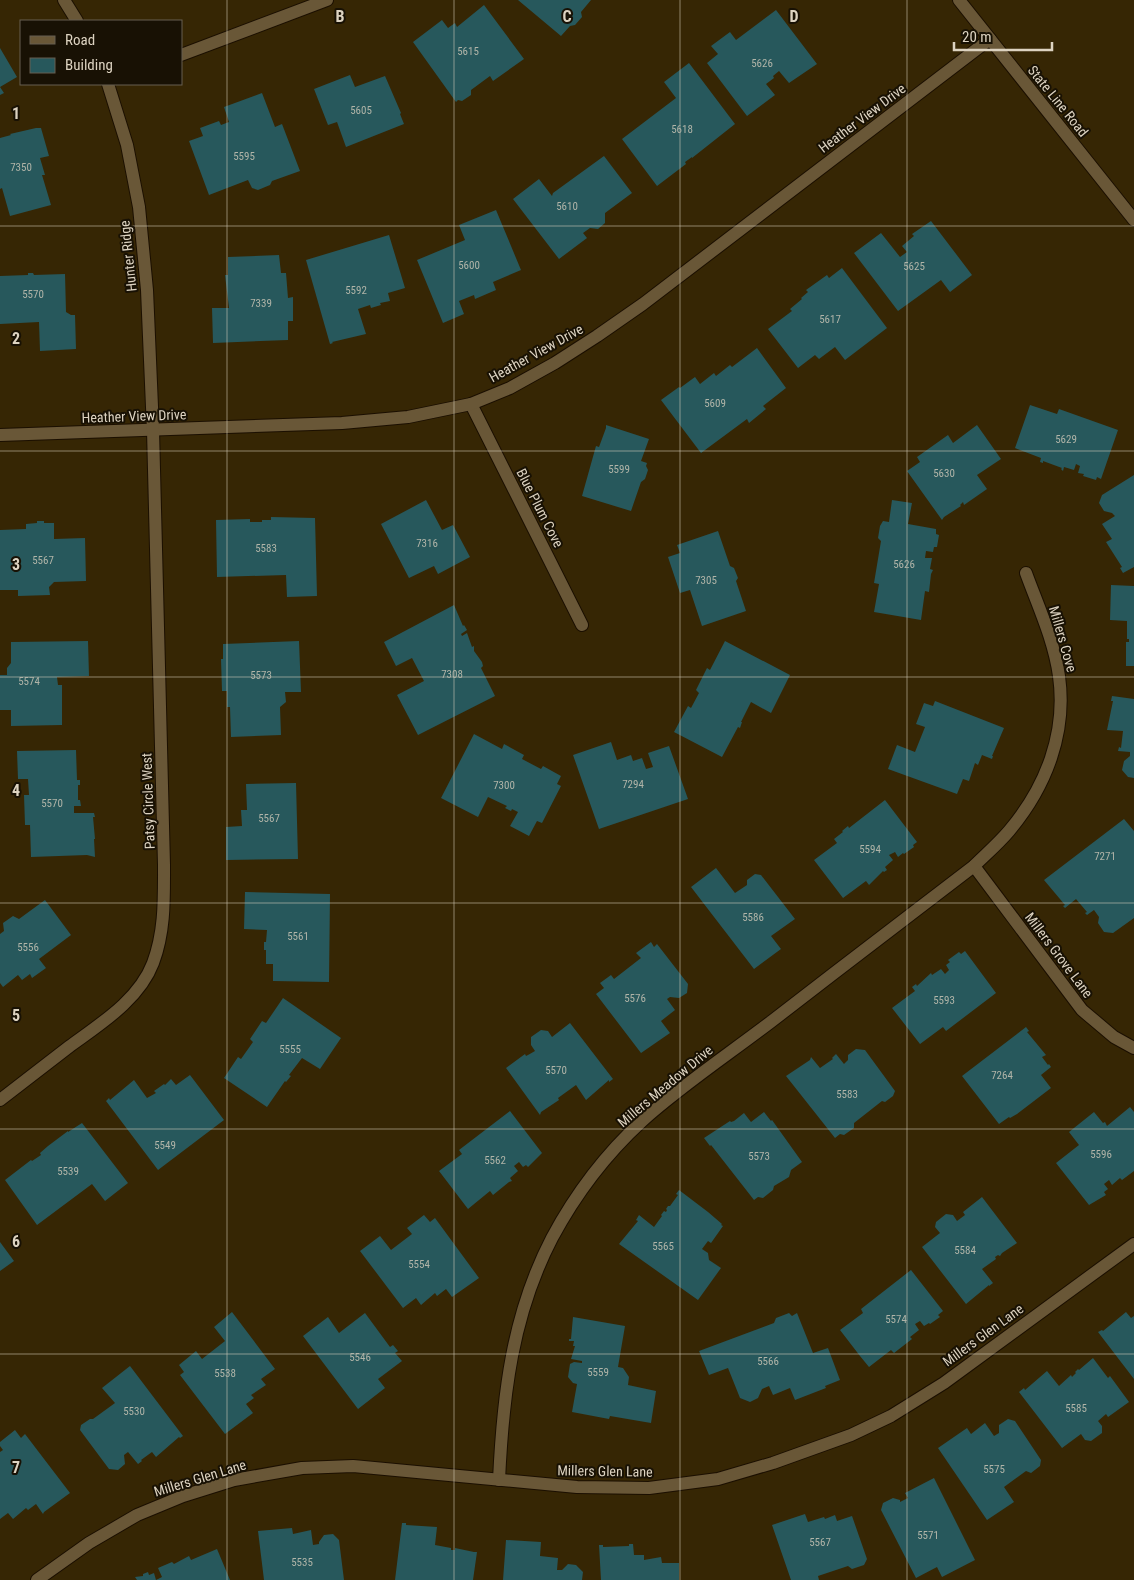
<svg xmlns="http://www.w3.org/2000/svg" width="1134" height="1580" font-family="'Roboto Condensed',sans-serif">
	<style>
		.building { fill: #27585c }
		.lines { fill: none; stroke-linecap: round; stroke-linejoin: round }
		.minor-casing { stroke: #1b0f00; stroke-width: 14 }
		.tertiary-casing { stroke: #1b0f00; stroke-width: 14 }
		.minor { stroke: #695737; stroke-width: 12 }
		.tertiary { stroke: #695737; stroke-width: 12 }
		.grid { fill: none; stroke: #ddd3c1; stroke-width: 1; stroke-opacity: 0.55 }
		.labels { text-anchor: middle; stroke-width: 4; stroke-linejoin: round; paint-order: stroke }
		.number-label { font-size: 11px; fill: #b0b4a8 }
		.street-label { font-size: 14px; fill: #ddd3c1; stroke: #181104 }
		.grid-label { font-size: 16px; text-anchor: middle; font-weight: bold; fill: #ddd3c1; stroke: #181104; stroke-width: 4; stroke-linejoin: round; paint-order: stroke }
	</style>
	<rect width="100%" height="100%" fill="#362604"/>
	<g class="building">
		<polygon points="518,0 591,0 581,12 582,17 575,25 570,26 561,36"/>
		<polygon points="484,5 524,59 493,81 490,76 471,90 471,95 462,101 458,100 456,102 413,42 442,20 448,28 455,23 457,27"/>
		<polygon points="776,10 817,64 789,83 779,71 773,76 774,78 766,84 775,95 747,116 707,63 718,54 711,46 730,32 736,40"/>
		<polygon points="0,48 17,77 0,87 4,93 0,95"/>
		<polygon points="689,63 735,124 692,158 692,157 685,162 686,164 657,186 622,139 676,98 664,82"/>
		<polygon points="350,75 355,87 385,76 401,113 400,114 404,124 346,147 337,122 328,125 314,89"/>
		<polygon points="262,93 275,127 282,124 300,171 272,181 270,185 258,190 252,188 248,180 209,195 189,141 203,136 200,128 219,121 221,125 229,122 224,107"/>
		<polygon points="36,128 41,128 49,156 40,158 45,175 42,175 51,205 10,216 2,188 0,189 0,138 11,135 10,134"/>
		<polygon points="604,156 632,193 605,213 605,223 598,229 590,228 583,233 587,238 559,259 513,199 539,179 552,196 553,193"/>
		<polygon points="496,210 521,270 493,282 496,290 475,299 474,295 459,301 464,314 443,323 417,260 465,240 459,225"/>
		<polygon points="931,221 972,275 950,292 941,280 898,311 854,253 881,233 900,257 907,252 902,246 914,236 912,234"/>
		<polygon points="389,235 405,288 388,293 390,301 380,303 381,305 371,308 370,305 358,309 366,334 332,342 333,343 330,344 306,260"/>
		<polygon points="279,255 281,273 286,273 288,298 293,297 293,321 288,321 288,340 213,343 212,308 229,308 225,275 228,275 228,257"/>
		<polygon points="842,268 887,328 845,360 835,347 819,359 815,355 798,368 768,329 792,311 790,309 802,299 801,298 808,292 806,290 827,275 829,278"/>
		<polygon points="28,273 33,273 34,275 65,274 66,312 71,315 75,315 76,349 40,351 39,322 0,324 0,276 28,275"/>
		<polygon points="757,348 786,388 763,406 766,409 749,423 747,419 701,453 661,400 679,387 680,388 695,377 700,384 714,373 716,376 730,365 732,367"/>
		<polygon points="1030,405 1057,414 1059,409 1118,430 1101,479 1097,477 1096,480 1083,476 1084,474 1078,473 1080,466 1076,464 1074,470 1064,467 1063,471 1061,469 1062,468 1043,461 1043,463 1040,462 1041,458 1015,448"/>
		<polygon points="606,425 649,439 641,461 647,463 646,466 648,470 645,479 641,482 631,511 582,496 596,446 599,447 606,428"/>
		<polygon points="977,425 1001,459 977,475 987,489 964,505 963,502 960,505 961,506 944,517 942,520 907,471 920,462 917,457 948,435 953,443"/>
		<polygon points="1134,475 1134,567 1123,573 1120,568 1122,567 1106,542 1112,539 1102,524 1115,516 1112,513 1104,511 1099,503 1102,495"/>
		<polygon points="426,500 442,530 453,525 470,557 438,574 434,566 409,578 381,524"/>
		<polygon points="892,500 912,503 908,524 936,529 936,534 939,535 937,547 934,547 933,552 926,551 925,558 932,558 930,569 933,570 931,574 929,592 925,591 921,620 874,612 879,584 874,583 881,541 878,538 880,526 883,521 889,522"/>
		<polygon points="271,517 315,518 317,596 287,597 286,575 217,577 216,520 250,519 250,522 262,522 262,520 271,520"/>
		<polygon points="37,521 44,521 44,523 54,523 54,539 85,538 86,581 54,582 49,587 50,595 18,596 18,590 0,590 0,530 26,529 26,524 37,523"/>
		<polygon points="718,531 730,566 734,568 738,578 736,581 746,611 702,626 690,590 680,593 668,557 680,553 677,545"/>
		<polygon points="1111,585 1134,586 1134,666 1126,666 1126,642 1129,642 1129,639 1127,639 1127,621 1110,620"/>
		<polygon points="454,605 463,626 464,625 467,630 461,634 462,636 467,633 472,647 474,646 474,651 482,662 483,666 481,668 495,696 418,735 397,695 424,681 412,658 396,666 384,642"/>
		<polygon points="88,641 89,676 57,677 58,685 62,685 62,725 11,726 11,710 0,710 0,675 7,675 7,668 11,663 11,642"/>
		<polygon points="299,641 301,692 285,692 286,702 280,707 281,735 231,737 230,707 227,707 227,691 222,691 221,659 223,659 223,644"/>
		<polygon points="725,641 790,675 771,713 751,702 741,722 742,722 740,728 738,727 722,757 674,732 688,706 691,708 699,693 696,690 707,668 710,670"/>
		<polygon points="1112,696 1134,699 1134,778 1128,777 1122,770 1124,761 1130,756 1130,752 1118,751 1119,747 1121,748 1123,731 1107,730 1113,701 1111,701"/>
		<polygon points="935,701 1004,728 992,756 993,756 992,759 982,755 978,765 975,763 969,781 963,779 957,794 888,769 897,745 915,752 925,727 916,724 924,703 933,706"/>
		<polygon points="474,734 502,749 504,744 524,755 522,759 541,769 543,766 561,776 557,784 561,786 542,823 537,821 529,836 510,826 518,812 512,809 511,811 505,808 507,806 488,797 478,817 441,798"/>
		<polygon points="611,742 617,760 631,755 633,761 642,758 646,769 653,767 648,753 669,746 688,799 599,829 573,755"/>
		<polygon points="76,750 77,780 80,780 80,785 78,785 78,800 80,800 81,806 74,806 74,813 94,813 95,817 93,817 95,839 94,839 95,857 87,855 31,857 30,825 25,825 24,795 29,795 28,779 18,779 17,751"/>
		<polygon points="296,783 298,859 226,860 226,827 242,826 241,810 247,810 246,784"/>
		<polygon points="885,800 917,842 913,845 914,847 904,854 903,853 898,857 895,852 889,855 893,860 885,867 887,870 884,872 883,871 869,885 866,881 843,898 814,860 837,843 834,839 843,832 842,831 848,826 849,828"/>
		<polygon points="1124,819 1134,831 1134,918 1113,933 1104,932 1098,923 1099,917 1094,910 1087,915 1085,913 1087,912 1076,899 1065,908 1063,906 1065,905 1044,880"/>
		<polygon points="716,868 735,893 747,885 747,880 755,874 761,875 795,919 771,936 781,949 754,969 691,887"/>
		<polygon points="245,892 330,894 329,982 273,981 273,964 266,964 266,950 264,950 264,942 266,942 267,930 244,929"/>
		<polygon points="45,900 71,935 39,959 46,968 32,978 30,974 22,980 18,975 3,987 0,983 0,934 4,931 3,923 13,916 19,919"/>
		<polygon points="651,942 654,947 657,944 688,984 687,993 679,998 670,997 667,999 675,1010 661,1021 670,1033 641,1053 596,994 604,988 600,983 611,975 614,979 641,958 636,953"/>
		<polygon points="965,951 996,993 946,1031 943,1027 920,1044 892,1008 915,991 912,987 916,984 917,986 931,973 932,975 941,969 945,974 949,970 946,965 950,962 948,960 959,952 961,954"/>
		<polygon points="283,998 341,1038 320,1069 302,1058 289,1075 291,1076 286,1082 285,1081 267,1107 224,1078 238,1057 241,1059 253,1042 250,1039 262,1021 266,1023"/>
		<polygon points="570,1023 613,1079 609,1082 609,1080 586,1100 576,1085 558,1098 559,1100 541,1112 540,1115 506,1068 525,1054 526,1056 528,1055 535,1051 531,1045 531,1037 541,1030 548,1031 552,1037"/>
		<polygon points="1026,1027 1029,1031 1027,1032 1046,1055 1042,1057 1048,1065 1049,1064 1051,1067 1041,1075 1051,1088 1017,1114 1010,1118 1009,1117 999,1124 962,1076"/>
		<polygon points="856,1049 865,1050 895,1091 893,1096 885,1102 882,1101 854,1123 854,1128 844,1135 840,1134 835,1138 786,1076 810,1060 811,1057 820,1068 833,1059 832,1058 836,1054 844,1064 848,1060 848,1055"/>
		<polygon points="190,1075 224,1120 158,1170 106,1101 109,1098 110,1100 134,1080 147,1098 156,1093 154,1091 164,1084 165,1085 171,1079 176,1085"/>
		<polygon points="1130,1107 1134,1112 1134,1171 1122,1180 1120,1178 1112,1185 1109,1180 1104,1184 1108,1189 1104,1192 1106,1195 1089,1205 1056,1163 1079,1145 1069,1132 1094,1112 1103,1123 1105,1122 1107,1126"/>
		<polygon points="510,1111 542,1153 528,1167 526,1165 523,1167 519,1162 514,1166 518,1171 510,1178 512,1181 509,1182 493,1195 490,1191 468,1209 439,1171 462,1154 459,1150"/>
		<polygon points="764,1112 771,1121 772,1120 802,1162 791,1170 789,1177 774,1186 773,1190 763,1198 758,1197 754,1200 711,1145 710,1146 704,1138 730,1121 731,1122 734,1121 744,1113 751,1122"/>
		<polygon points="82,1123 128,1183 105,1201 92,1184 37,1225 5,1180 31,1160 32,1161 41,1155 40,1153 48,1146 68,1131 68,1132"/>
		<polygon points="679,1190 708,1212 722,1224 721,1225 723,1226 711,1243 708,1241 702,1249 708,1253 709,1260 721,1268 698,1300 619,1244 638,1221 636,1220 639,1215 654,1227 662,1216 661,1215 664,1211 666,1212 667,1210 666,1209 668,1206 670,1206 678,1195 676,1194"/>
		<polygon points="982,1197 1017,1243 1002,1253 1000,1256 998,1255 995,1257 996,1259 982,1269 993,1283 989,1286 989,1285 966,1304 922,1247 940,1233 935,1227 936,1222 946,1214 953,1215 957,1221 965,1215 963,1212"/>
		<polygon points="424,1215 430,1222 435,1218 479,1278 452,1297 446,1289 437,1296 435,1293 421,1305 416,1298 403,1308 360,1251 380,1236 391,1250 412,1234 407,1228"/>
		<polygon points="0,1242 14,1261 0,1271"/>
		<polygon points="911,1270 943,1311 938,1315 940,1317 930,1324 929,1323 924,1326 920,1321 915,1324 919,1330 910,1337 912,1339 894,1353 891,1350 869,1367 860,1356 840,1330 863,1313 861,1309"/>
		<polygon points="232,1312 275,1369 261,1379 266,1385 251,1395 254,1398 246,1404 253,1413 225,1434 180,1375 184,1372 179,1365 196,1351 202,1359 225,1341 214,1327"/>
		<polygon points="1126,1312 1131,1318 1134,1316 1134,1379 1098,1332 1102,1330 1103,1331"/>
		<polygon points="365,1313 390,1347 393,1345 398,1351 395,1353 402,1361 378,1379 385,1388 358,1409 303,1336 328,1317 339,1333"/>
		<polygon points="789,1313 792,1316 797,1313 813,1353 828,1348 840,1380 825,1386 826,1388 795,1400 790,1388 773,1395 769,1386 762,1389 758,1398 750,1402 740,1398 728,1368 709,1375 699,1351 774,1323 776,1318"/>
		<polygon points="573,1317 625,1326 618,1367 623,1368 629,1377 628,1385 656,1391 651,1423 610,1416 609,1419 572,1412 577,1384 573,1383 568,1377 570,1364 574,1362 582,1363 582,1361 571,1359 575,1346 573,1346 574,1341 569,1341 569,1339 571,1339"/>
		<polygon points="1093,1358 1108,1378 1110,1376 1129,1402 1108,1417 1106,1414 1098,1421 1102,1426 1102,1433 1091,1441 1085,1440 1081,1434 1062,1448 1019,1392 1024,1388 1025,1390 1047,1371 1059,1386 1071,1375 1072,1377 1076,1373 1075,1372 1078,1369 1079,1370"/>
		<polygon points="130,1366 183,1436 180,1438 179,1437 156,1457 152,1452 141,1460 142,1461 138,1464 128,1452 124,1455 125,1464 118,1470 109,1469 80,1430 81,1425 90,1419 93,1419 115,1403 102,1388"/>
		<polygon points="1008,1419 1015,1421 1041,1460 1040,1466 1031,1473 1026,1471 1004,1487 1014,1502 987,1520 938,1448 967,1428 971,1434 985,1423 994,1436 999,1433 999,1425"/>
		<polygon points="15,1430 21,1438 25,1434 70,1493 44,1512 43,1514 36,1504 28,1510 26,1508 13,1519 8,1513 0,1519 0,1452 3,1450 0,1446 0,1442"/>
		<polygon points="934,1478 975,1560 942,1577 937,1567 916,1578 881,1510 883,1503 893,1498 900,1500 900,1502 908,1498 905,1493"/>
		<polygon points="805,1514 808,1522 824,1517 825,1519 835,1515 837,1521 852,1516 867,1559 864,1565 852,1569 848,1566 818,1576 819,1580 791,1580 772,1525"/>
		<polygon points="402,1523 406,1523 406,1525 437,1527 435,1545 451,1548 451,1550 455,1550 455,1548 474,1552 477,1552 473,1580 395,1580"/>
		<polygon points="292,1528 293,1534 311,1530 313,1545 319,1544 319,1542 324,1535 333,1534 339,1540 344,1580 264,1580 258,1531"/>
		<polygon points="506,1540 541,1542 540,1556 558,1558 557,1570 562,1570 568,1564 576,1565 583,1572 582,1580 503,1580"/>
		<polygon points="629,1544 633,1544 634,1555 644,1555 644,1560 661,1557 662,1563 679,1563 679,1580 601,1580 599,1545 603,1545 603,1547 629,1546"/>
		<polygon points="217,1549 230,1580 137,1580 135,1577 143,1576 143,1574 148,1572 149,1575 154,1573 156,1580 162,1577 158,1568 172,1562 174,1564 189,1556 191,1560"/>
	</g>
	<g class="lines">
		<g class="minor-casing">
			<g id="minor">
				<polyline points="64,0 77,21"/>
				<polyline points="181,55 327,0"/>
				<polyline points="471,404 582,625"/>
				<polyline points="0,435 342,423 408,417 471,404 510,388 555,363 597,336 643,304 990,39"/>
				<polyline points="974,866 1082,1010 1114,1037 1134,1048"/>
				<path d="M0 1100C23 1082 47 1064 70 1046 100 1024 139 1000 153 963 165 931 164 899 164 865L153 430 147 290 139 207 127 145 108 84"/>
				<path d="M499 1480C503 1395 512 1315 552 1238 575 1195 606 1154 642 1121 682 1085 729 1054 772 1021 839 969 906 918 974 866 985 855 998 844 1009 831 1046 787 1067 733 1059 676 1054 640 1038 606 1026 573"/>
				<polyline points="37,1580 89,1543 137,1515 183,1496 234,1480 302,1468 353,1466 577,1487 649,1488 718,1479 773,1463 851,1435 891,1416 944,1383 1134,1244"/>
			</g>
		</g>
		<g class="tertiary-casing">
			<polyline id="tertiary" points="959,0 1134,220"/>
		</g>
		<use href="#minor" class="minor"/>
		<use href="#tertiary" class="tertiary"/>
	</g>
	<path class="grid" d="M227 0V1580M454 0V1580M680 0V1580M907 0V1580M0 226H1134M0 451H1134M0 677H1134M0 903H1134M0 1129H1134M0 1354H1134"/>
	<g class="labels">
		<g class="number-label">
			<text x="468" y="55">5615</text>
			<text x="762" y="67">5626</text>
			<text x="361" y="114">5605</text>
			<text x="682" y="133">5618</text>
			<text x="244" y="160">5595</text>
			<text x="21" y="171">7350</text>
			<text x="567" y="210">5610</text>
			<text x="469" y="269">5600</text>
			<text x="914" y="270">5625</text>
			<text x="356" y="294">5592</text>
			<text x="33" y="298">5570</text>
			<text x="261" y="307">7339</text>
			<text x="830" y="323">5617</text>
			<text x="715" y="407">5609</text>
			<text x="1066" y="443">5629</text>
			<text x="619" y="473">5599</text>
			<text x="944" y="477">5630</text>
			<text x="427" y="547">7316</text>
			<text x="266" y="552">5583</text>
			<text x="43" y="564">5567</text>
			<text x="904" y="568">5626</text>
			<text x="706" y="584">7305</text>
			<text x="452" y="678">7308</text>
			<text x="261" y="679">5573</text>
			<text x="29" y="685">5574</text>
			<text x="633" y="788">7294</text>
			<text x="504" y="789">7300</text>
			<text x="52" y="807">5570</text>
			<text x="269" y="822">5567</text>
			<text x="870" y="853">5594</text>
			<text x="1105" y="860">7271</text>
			<text x="753" y="921">5586</text>
			<text x="298" y="940">5561</text>
			<text x="28" y="951">5556</text>
			<text x="635" y="1002">5576</text>
			<text x="944" y="1004">5593</text>
			<text x="290" y="1053">5555</text>
			<text x="556" y="1074">5570</text>
			<text x="1002" y="1079">7264</text>
			<text x="847" y="1098">5583</text>
			<text x="165" y="1149">5549</text>
			<text x="1101" y="1158">5596</text>
			<text x="759" y="1160">5573</text>
			<text x="495" y="1164">5562</text>
			<text x="68" y="1175">5539</text>
			<text x="663" y="1250">5565</text>
			<text x="965" y="1254">5584</text>
			<text x="419" y="1268">5554</text>
			<text x="896" y="1323">5574</text>
			<text x="360" y="1361">5546</text>
			<text x="768" y="1365">5566</text>
			<text x="598" y="1376">5559</text>
			<text x="225" y="1377">5538</text>
			<text x="1076" y="1412">5585</text>
			<text x="134" y="1415">5530</text>
			<text x="994" y="1473">5575</text>
			<text x="928" y="1539">5571</text>
			<text x="820" y="1546">5567</text>
			<text x="302" y="1566">5535</text>
		</g>
		<g class="street-label">
			<text transform="translate(1058 101) rotate(51)" y="5">State Line Road</text>
			<text transform="translate(862 118) rotate(-37)" y="5">Heather View Drive</text>
			<text transform="translate(128 256) rotate(-96)" y="5">Hunter Ridge</text>
			<text transform="translate(536 353) rotate(-29)" y="5">Heather View Drive</text>
			<text transform="translate(134 416) rotate(-2)" y="5">Heather View Drive</text>
			<text transform="translate(540 508) rotate(63)" y="5">Blue Plum Cove</text>
			<text transform="translate(1063 639) rotate(74)" y="5">Millers Cove</text>
			<text transform="translate(148 801) rotate(-92)" y="5">Patsy Circle West</text>
			<text transform="translate(1059 955) rotate(53)" y="5">Millers Grove Lane</text>
			<text transform="translate(665 1086) rotate(-40)" y="5">Millers Meadow Drive</text>
			<text transform="translate(983 1335) rotate(-36)" y="5">Millers Glen Lane</text>
			<text transform="translate(605 1471) rotate(1)" y="5">Millers Glen Lane</text>
			<text transform="translate(200 1478) rotate(-17)" y="5">Millers Glen Lane</text>
		</g>
	</g>
	<g class="grid-label">
		<text x="340" y="22">B</text>
		<text x="567" y="22">C</text>
		<text x="794" y="22">D</text>
		<text x="16" y="119">1</text>
		<text x="16" y="344">2</text>
		<text x="16" y="570">3</text>
		<text x="16" y="796">4</text>
		<text x="16" y="1021">5</text>
		<text x="16" y="1247">6</text>
		<text x="16" y="1473">7</text>
	</g>
	<rect x="20" y="20" width="162" height="65" fill="#181104" stroke="#675f50"/>
	<rect x="30" y="36" width="25" height="8" fill="#695737" stroke="#675f50"/>
	<text x="65" y="45" font-size="15" fill="#ddd3c1">Road</text>
	<rect x="30" y="58" width="25" height="15" fill="#27585c" stroke="#675f50"/>
	<text x="65" y="70" font-size="15" fill="#ddd3c1">Building</text>
	<path d="M954 42v8h98v-8" fill="none" stroke="#ddd3c1" stroke-width="2.5"/>
	<text x="962" y="42" font-size="15" fill="#ddd3c1" stroke="#181104" stroke-width="4" paint-order="stroke">20 m</text>
</svg>
